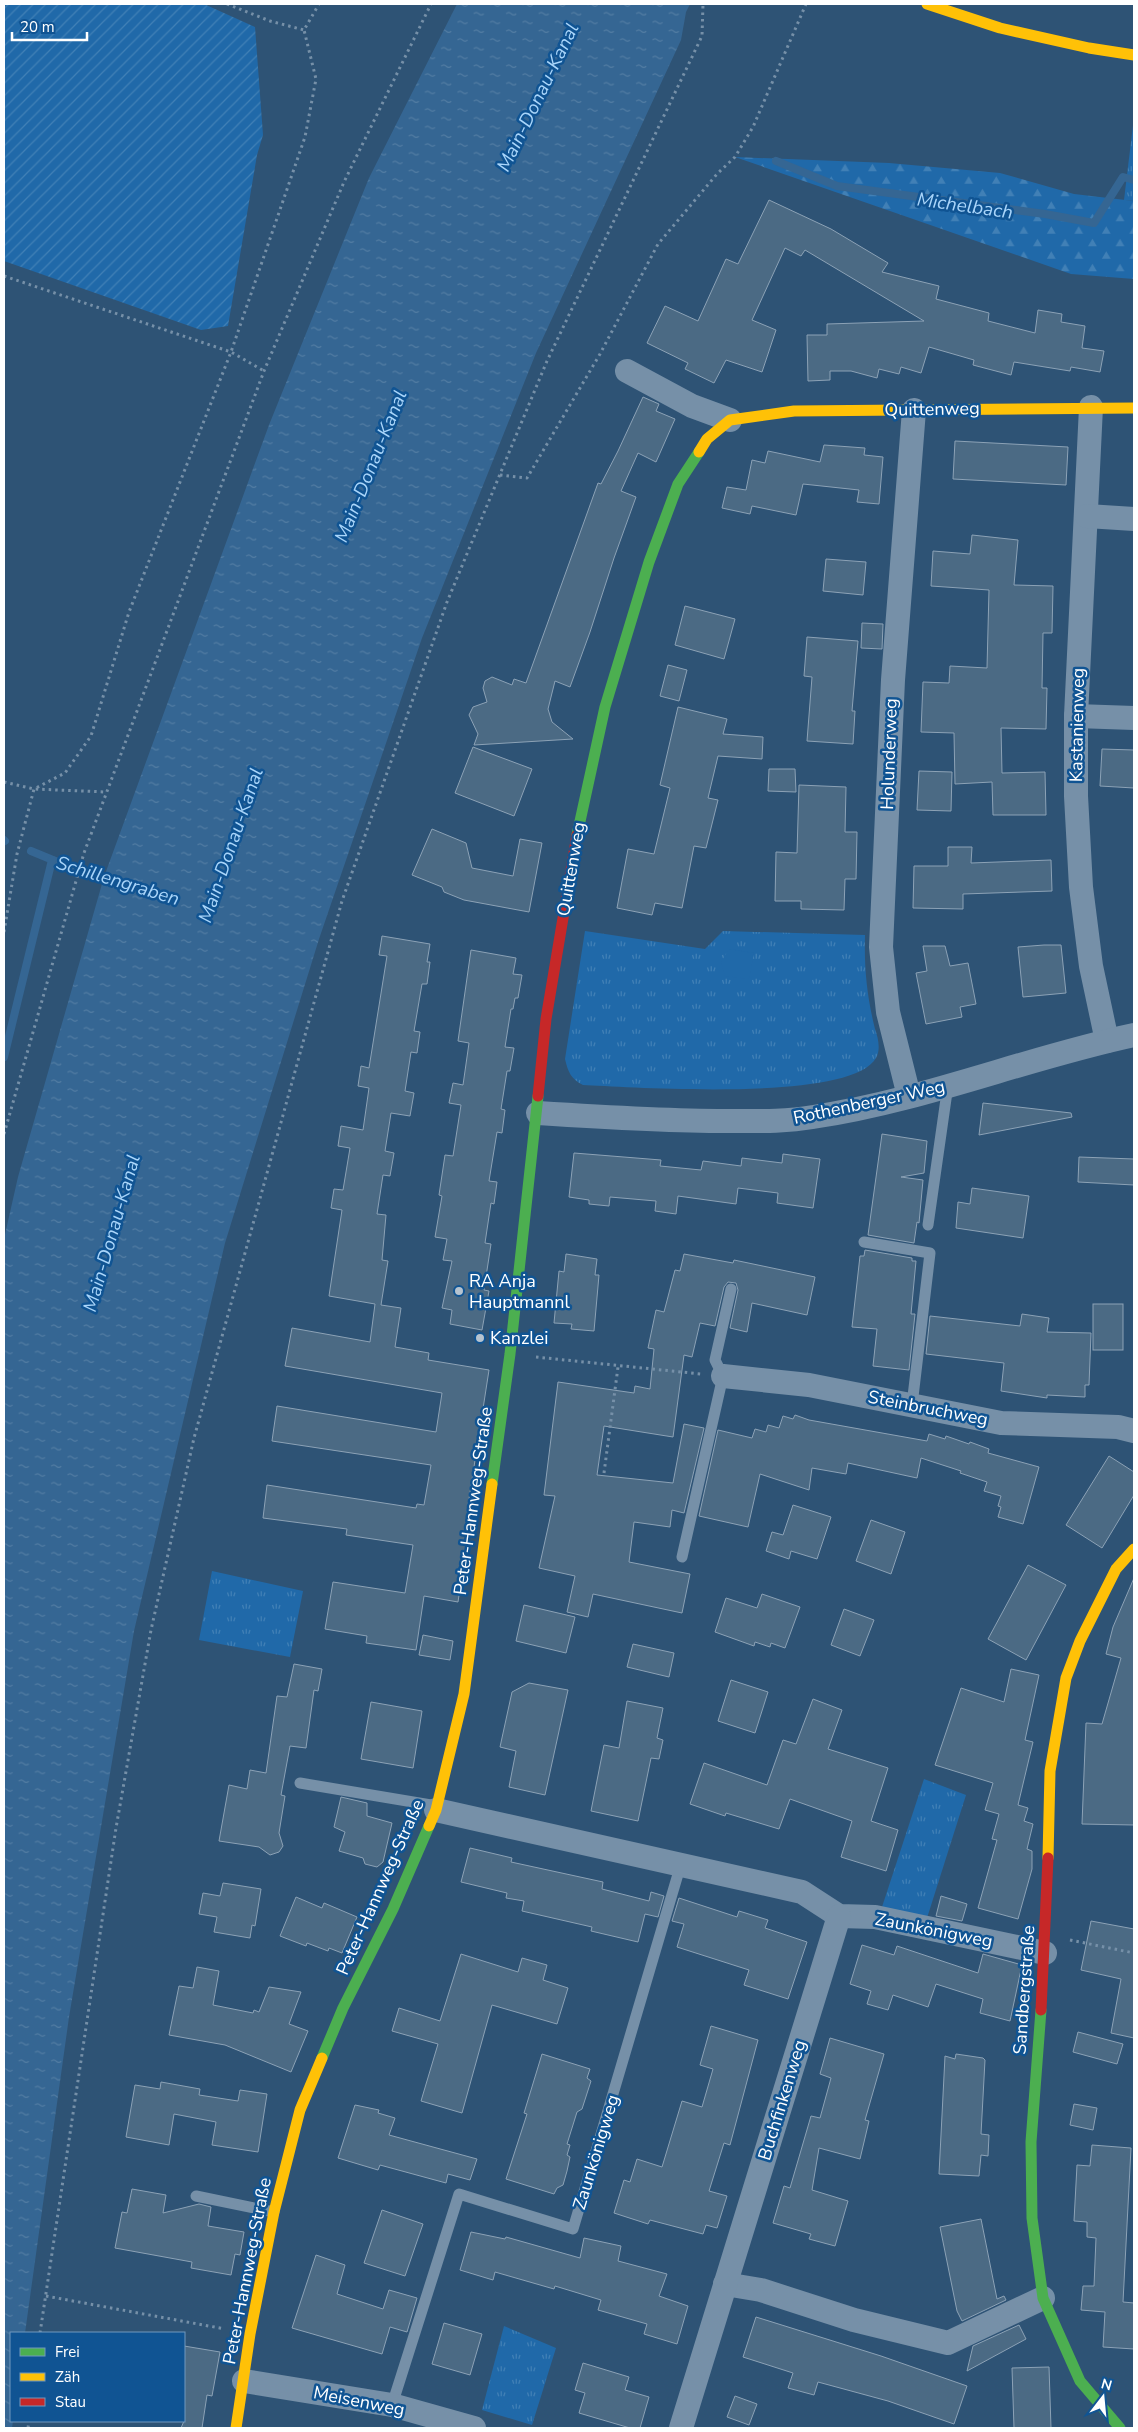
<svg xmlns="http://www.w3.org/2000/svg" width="1138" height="2432" font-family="'Nunito Sans',sans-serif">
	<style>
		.grass { fill: url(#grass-tufts) }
		.forest { fill: url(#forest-firs) }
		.garden { fill: url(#garden-furrows) }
		.pitch { fill: #2069a9 }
		.water { fill: url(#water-ripples) }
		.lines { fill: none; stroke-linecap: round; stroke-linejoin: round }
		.stream { stroke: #356693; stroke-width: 8 }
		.building { fill: #4b6a84; stroke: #8ca2b6 }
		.path { stroke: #7690a8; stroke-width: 3; stroke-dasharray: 2.5 4; stroke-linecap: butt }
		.lane { stroke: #7690a8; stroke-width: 11 }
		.street { stroke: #7690a8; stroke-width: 24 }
		.fast { stroke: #4caf50; stroke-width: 11 }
		.slow { stroke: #ffc107; stroke-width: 11 }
		.jam { stroke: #c62828; stroke-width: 11 }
		.poi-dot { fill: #b6c3cf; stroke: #105493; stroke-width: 2 }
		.labels { text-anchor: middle; stroke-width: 5; stroke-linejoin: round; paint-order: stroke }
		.street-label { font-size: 18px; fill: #fff; stroke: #105493 }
		.poi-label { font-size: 18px; fill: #fff; stroke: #105493; text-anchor: start }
		.water-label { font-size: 19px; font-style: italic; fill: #a9d5fa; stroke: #105493 }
	</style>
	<defs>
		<pattern id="grass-tufts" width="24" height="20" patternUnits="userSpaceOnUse" patternTransform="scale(1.25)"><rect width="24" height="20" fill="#2069a9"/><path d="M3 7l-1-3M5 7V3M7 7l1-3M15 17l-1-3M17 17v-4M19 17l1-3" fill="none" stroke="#4180b6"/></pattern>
		<pattern id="forest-firs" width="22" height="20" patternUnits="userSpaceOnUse" patternTransform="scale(1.25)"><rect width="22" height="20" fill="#2069a9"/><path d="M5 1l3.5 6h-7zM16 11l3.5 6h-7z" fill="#4180b6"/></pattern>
		<pattern id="garden-furrows" width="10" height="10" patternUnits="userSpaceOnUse" patternTransform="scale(1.25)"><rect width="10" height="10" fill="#2069a9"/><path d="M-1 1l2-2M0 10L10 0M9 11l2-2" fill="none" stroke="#4180b6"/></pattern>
		<pattern id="water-ripples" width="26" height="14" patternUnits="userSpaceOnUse" patternTransform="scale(1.25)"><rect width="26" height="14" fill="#356693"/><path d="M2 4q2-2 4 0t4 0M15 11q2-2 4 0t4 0" fill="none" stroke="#537da3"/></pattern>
	</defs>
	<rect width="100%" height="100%" fill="#2e5375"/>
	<g class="grass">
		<polygon points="1134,117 1134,201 1124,200"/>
		<path d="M585 931 705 949 723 931 865 935C864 968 867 997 875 1029 878 1037 881 1050 876 1058 850 1103 633 1087 583 1085 571 1079 568 1072 565 1059Z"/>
		<polygon points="212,1571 303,1591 290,1657 199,1640"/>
		<polygon points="924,1779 966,1795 927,1918 881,1910"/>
		<polygon points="504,2326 556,2348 532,2425 482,2410"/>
	</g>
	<polygon class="forest" points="735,157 889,163 1000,173 1074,194 1134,201 1134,279 1071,274"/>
	<polygon class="garden" points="4,4 204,4 255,27 263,135 257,155 228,326 201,330 4,261"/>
	<polygon class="pitch" points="729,949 754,953 749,979 725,976 721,962"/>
	<polygon class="water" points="457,4 690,4 686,12 681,40 536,353 422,638 319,939 225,1243 134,1631 69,2017 25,2333 11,2333 13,2421 12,2428 4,2428 4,1239 18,1177 104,877 269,425 369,178"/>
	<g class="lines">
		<g class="stream">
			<polyline points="776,161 837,186 1045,214 1094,223 1123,177 1134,180"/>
			<polyline points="4,840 5,841"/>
			<polyline points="31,851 65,865 114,880"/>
			<polyline points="4,1057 52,860"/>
		</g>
	</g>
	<g class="building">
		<polygon points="769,200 831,229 888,263 882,272 939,286 936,299 989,313 988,321 1035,333 1038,310 1062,314 1061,322 1085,326 1082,348 1104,351 1100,372 1071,367 1070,371 1014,362 1011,375 973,365 974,360 929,347 921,373 901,367 899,374 879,369 877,378 851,371 830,371 830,380 808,381 807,335 827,335 827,324 924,321 805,250 801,256 785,248 752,320 776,330 762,372 726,360 714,383 685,369 688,363 647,343 665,306 698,321 726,259 738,264"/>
		<polygon points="643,397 659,404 656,411 675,419 656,462 638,453 621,491 636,497 614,558 590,632 570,687 555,681 548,709 552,722 573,739 474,745 478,734 469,715 473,707 487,702 483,688 485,681 492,677 512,685 514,679 526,683 598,483 601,484 618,451"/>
		<polygon points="955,441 1068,447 1066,485 953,479"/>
		<polygon points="824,445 865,448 864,455 883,457 879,504 857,502 859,490 803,484 796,515 752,506 750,514 722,508 727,487 746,490 752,460 765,463 768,451 820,462"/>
		<polygon points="972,535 1018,540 1014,585 1053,586 1052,633 1043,633 1042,688 1047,688 1046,729 1001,728 1002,773 1045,772 1046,815 993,815 992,782 955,784 954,733 921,732 923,682 949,683 950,666 987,668 989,590 931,586 933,551 970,554"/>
		<polygon points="826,559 866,562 863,595 823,591"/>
		<polygon points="685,606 735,619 724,659 675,645"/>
		<polygon points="862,623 883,624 882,649 861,648"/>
		<polygon points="807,637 858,641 852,711 855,711 853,744 807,741 812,677 804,676"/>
		<polygon points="668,665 687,670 679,701 660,696"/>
		<polygon points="678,707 727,719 723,734 763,737 762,759 718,756 708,798 718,800 706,848 694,846 682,908 655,903 652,915 617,908 628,849 654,854 670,788 660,785"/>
		<polygon points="473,747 532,769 514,816 455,793"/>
		<polygon points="1102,749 1134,750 1134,788 1100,786"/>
		<polygon points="769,769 795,769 796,792 768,791"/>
		<polygon points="919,771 952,772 951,811 917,810"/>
		<polygon points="799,785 846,787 845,832 857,832 856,879 845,879 844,910 801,909 801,901 775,901 776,852 797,853"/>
		<polygon points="432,829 466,843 472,868 513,876 520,839 542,843 529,912 464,900 444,892 442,887 412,875"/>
		<polygon points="948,847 972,847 971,863 1051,860 1052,891 963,894 963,909 913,908 914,866 948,866"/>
		<polygon points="382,936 430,944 427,962 430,962 427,984 422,984 414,1031 420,1032 417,1053 411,1052 405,1091 414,1093 410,1116 391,1113 385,1151 394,1153 390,1176 383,1175 377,1214 386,1215 382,1260 388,1261 381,1305 401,1308 395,1347 429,1353 428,1360 489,1370 467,1512 471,1513 458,1602 424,1596 416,1650 366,1643 367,1636 325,1629 333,1582 405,1593 413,1545 346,1535 347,1529 263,1518 267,1485 416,1508 417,1504 424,1505 431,1465 272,1441 277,1406 436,1432 442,1393 285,1366 292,1328 370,1342 375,1304 329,1296 342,1210 331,1208 334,1189 343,1190 350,1148 338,1146 341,1126 363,1130 369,1088 358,1086 361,1066 369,1068 387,956 379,955"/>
		<polygon points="1044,945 1061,945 1066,993 1023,997 1018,947"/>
		<polygon points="923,946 945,946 950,966 968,963 976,1004 960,1007 962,1017 926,1024 916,973 927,971"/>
		<polygon points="471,950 516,958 513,974 522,975 518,998 515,998 513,1009 511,1009 505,1047 514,1048 510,1071 507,1071 501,1109 505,1110 502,1133 497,1132 489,1181 497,1182 494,1204 491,1203 485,1243 491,1244 484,1290 489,1291 482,1330 450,1324 452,1310 442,1308 452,1261 443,1260 447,1239 435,1237 442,1196 439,1195 445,1155 453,1156 461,1105 449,1103 453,1083 463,1085 469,1043 458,1041"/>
		<polygon points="983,1103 1071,1113 1072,1117 979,1135"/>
		<polygon points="882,1134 927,1141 924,1173 901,1177 923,1180 919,1223 917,1222 914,1243 868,1235"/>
		<polygon points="574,1153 661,1160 660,1166 701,1170 703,1161 741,1166 742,1158 782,1163 783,1154 820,1159 813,1208 777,1203 778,1193 738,1188 736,1204 678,1196 676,1214 655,1211 656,1201 610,1197 609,1206 589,1204 589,1200 569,1197"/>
		<polygon points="1079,1157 1134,1159 1134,1185 1078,1182"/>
		<polygon points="972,1188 1029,1196 1023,1238 956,1228 958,1202 970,1204"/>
		<polygon points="865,1250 912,1258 912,1261 916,1261 911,1314 915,1314 909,1370 873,1366 877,1329 852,1327 860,1256 864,1256"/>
		<polygon points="566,1254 597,1259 595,1275 599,1275 594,1331 571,1329 572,1324 554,1323 559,1271 564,1272"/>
		<polygon points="684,1254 733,1263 734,1260 815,1277 807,1315 752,1303 747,1332 730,1328 738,1290 736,1283 728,1282 724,1287 715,1326 700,1323 692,1357 684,1355 673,1437 604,1426 597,1475 673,1483 684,1424 704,1428 684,1513 672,1510 670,1527 634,1522 629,1562 690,1574 682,1613 593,1594 588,1617 567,1612 575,1576 539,1568 555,1496 544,1495 558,1382 634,1393 635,1386 650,1389 654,1349 648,1348 656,1310 664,1312 675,1270 680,1271"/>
		<rect x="1093" y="1304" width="30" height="46"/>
		<polygon points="1022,1314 1049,1318 1047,1332 1091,1333 1089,1385 1085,1385 1085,1397 1047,1395 1047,1398 1001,1391 1004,1363 926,1354 930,1316 1020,1326"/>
		<polygon points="795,1415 809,1420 927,1441 929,1434 945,1439 946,1436 969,1444 970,1442 989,1449 988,1453 1039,1467 1023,1524 998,1517 1001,1507 998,1506 1001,1496 984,1491 987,1482 960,1473 961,1471 921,1458 917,1478 848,1463 846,1474 812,1468 809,1490 760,1474 748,1527 699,1516 718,1430 752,1438 755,1429 766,1432 768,1425 779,1428 783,1416 793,1419"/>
		<polygon points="1109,1456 1134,1472 1134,1495 1102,1548 1066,1525"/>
		<polygon points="793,1505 831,1517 817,1559 791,1551 789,1559 766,1551 772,1532 783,1535"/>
		<polygon points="871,1520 905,1532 891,1574 856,1561"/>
		<polygon points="1028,1565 1066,1585 1026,1660 988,1639"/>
		<polygon points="1134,1578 1134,1825 1082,1824 1086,1723 1102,1724 1121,1658 1106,1654 1113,1627"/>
		<polygon points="762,1594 800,1607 785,1648 771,1643 770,1647 755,1642 754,1646 715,1632 726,1598 757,1608"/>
		<polygon points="524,1605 575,1617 566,1653 516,1641"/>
		<polygon points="844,1609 874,1620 860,1656 831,1645"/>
		<polygon points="423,1635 453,1641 450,1660 419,1655"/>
		<polygon points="633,1644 674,1653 669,1677 627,1667"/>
		<polygon points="294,1664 322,1669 318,1691 314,1690 306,1748 290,1746 281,1795 285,1796 279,1833 283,1846 279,1852 270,1855 259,1847 219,1841 229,1785 247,1789 250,1770 266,1773 277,1696 287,1697"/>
		<polygon points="1011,1669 1039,1675 1025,1740 1033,1742 1018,1805 1028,1808 1024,1821 1033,1824 1027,1849 1032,1851 1032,1869 1018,1919 978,1908 997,1840 992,1839 999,1814 985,1810 993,1783 935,1765 961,1688 1004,1702"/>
		<polygon points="731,1680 768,1692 755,1733 718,1721"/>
		<polygon points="529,1683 568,1690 545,1795 509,1787 516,1751 500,1747 512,1692"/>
		<polygon points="813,1699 842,1710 828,1749 888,1768 871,1821 898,1830 886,1871 841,1857 852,1821 790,1799 779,1829 726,1813 725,1816 690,1804 704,1763 767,1785 783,1740 796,1744"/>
		<polygon points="627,1701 663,1708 657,1738 663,1740 659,1759 651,1758 638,1821 591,1811 604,1745 619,1748"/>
		<polygon points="371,1702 422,1711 413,1768 361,1759"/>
		<polygon points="341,1797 367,1803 367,1816 392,1823 383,1862 377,1867 365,1864 363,1858 339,1851 345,1832 334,1827"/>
		<polygon points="470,1848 512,1858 511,1862 603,1882 602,1889 649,1901 651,1892 664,1896 658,1917 645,1914 638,1942 591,1931 592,1927 522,1911 524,1901 506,1898 507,1893 461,1882"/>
		<polygon points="223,1883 261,1889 255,1926 252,1925 250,1938 214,1932 217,1917 199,1914 203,1893 220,1896"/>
		<polygon points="941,1896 967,1904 962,1921 936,1916"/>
		<polygon points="296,1897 322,1908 324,1903 357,1917 342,1953 329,1948 328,1951 307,1943 306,1946 280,1936"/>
		<polygon points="679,1898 737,1917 739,1911 768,1920 765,1928 807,1942 788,1999 744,1985 749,1970 677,1947 684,1924 672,1921"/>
		<polygon points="1091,1921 1134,1929 1134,2038 1111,2033 1121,1979 1081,1970"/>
		<polygon points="862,1945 894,1955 897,1946 978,1973 983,1954 1022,1965 1010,2021 980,2013 983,1999 936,1984 928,2007 893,1995 888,2010 867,2004 871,1991 850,1984"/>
		<polygon points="461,1954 518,1972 522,1958 547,1965 543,1980 568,1988 557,2024 492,2005 462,2113 421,2101 438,2044 392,2031 399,2008 440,2021"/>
		<polygon points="197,1967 219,1971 213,2005 253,2013 254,2010 259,2012 269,1987 301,1992 289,2024 308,2031 291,2072 225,2045 169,2035 179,1986 193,1988"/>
		<polygon points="711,2026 758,2040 730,2145 724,2143 709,2191 727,2196 717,2228 706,2225 703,2234 650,2220 648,2224 614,2213 624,2180 630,2182 637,2159 662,2167 682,2101 702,2107 713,2069 700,2065"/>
		<polygon points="1078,2032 1123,2044 1117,2064 1073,2052"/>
		<polygon points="830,2038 884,2054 865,2120 869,2121 860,2159 819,2148 812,2190 848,2201 835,2246 809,2239 811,2234 773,2223 784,2186 790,2188 811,2116 820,2118 831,2078 820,2074"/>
		<polygon points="542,2054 590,2069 587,2078 591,2081 582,2109 577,2112 567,2144 570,2145 567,2155 570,2157 567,2171 563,2185 557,2188 554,2194 506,2179 527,2114 524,2113"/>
		<polygon points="956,2054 983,2058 985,2060 981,2134 989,2135 988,2156 981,2155 979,2176 939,2174 945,2056 955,2059"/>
		<polygon points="161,2082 200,2089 199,2095 238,2101 240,2090 267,2094 258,2152 212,2145 216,2122 174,2114 169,2145 126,2137 135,2085 160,2089"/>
		<polygon points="1074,2104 1097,2108 1093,2130 1070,2125"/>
		<polygon points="355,2105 379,2110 378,2113 395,2118 389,2135 477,2159 470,2180 448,2174 446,2183 380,2165 378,2170 338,2158"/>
		<polygon points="1092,2145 1131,2148 1123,2302 1134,2303 1134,2349 1103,2347 1105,2312 1081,2310 1083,2286 1094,2286 1096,2238 1087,2237 1087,2222 1074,2221 1077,2165 1090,2166"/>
		<polygon points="132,2189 166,2195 163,2213 199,2204 211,2207 208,2226 244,2232 240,2255 235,2254 231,2275 191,2268 192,2262 115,2248 122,2212 127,2213"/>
		<polygon points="382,2210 423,2224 405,2276 364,2263"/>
		<polygon points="981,2219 997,2299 1004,2296 1006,2300 962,2321 957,2311 940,2227"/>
		<polygon points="471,2232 505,2239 506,2237 580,2258 584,2238 621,2246 618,2261 667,2274 659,2296 688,2306 677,2344 644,2334 647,2324 598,2310 601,2300 555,2286 554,2289 495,2272 493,2280 460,2270"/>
		<polygon points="316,2255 345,2265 337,2294 383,2309 389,2290 417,2298 407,2332 390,2327 382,2354 292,2328"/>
		<polygon points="756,2317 881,2356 967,2386 954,2424 888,2401 818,2382 814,2395 788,2388 793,2373 743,2357"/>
		<polygon points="444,2323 482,2334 470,2375 432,2364"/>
		<polygon points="1019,2325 1026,2339 967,2371 973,2346"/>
		<polygon points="184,2346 220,2352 212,2396 207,2395 202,2428 181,2428 184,2421"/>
		<polygon points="583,2363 629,2377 625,2390 649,2397 640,2428 630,2428 579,2413 585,2393 575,2390"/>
		<polygon points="1049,2367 1051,2428 1014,2428 1012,2368"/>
		<polygon points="735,2396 757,2404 749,2425 727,2417"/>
	</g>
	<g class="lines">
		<g class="path">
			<polyline points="227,4 270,21 304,30"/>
			<polyline points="4,276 231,352 264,371"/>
			<polyline points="500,475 527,478 600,354 658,244 717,174 735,157 753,127 806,4"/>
			<polyline points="4,782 34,789 106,792"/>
			<polyline points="4,932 17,854 34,789 65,773 91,736 129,612 231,352 305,137 316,79 304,30 319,4"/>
			<polyline points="4,1134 84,853 264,371 344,182 431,4"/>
			<polyline points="536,1357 701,1374"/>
			<polyline points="604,1473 618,1367"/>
			<polyline points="1070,1940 1134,1953"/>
			<polyline points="46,2296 225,2329"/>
			<polyline points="40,2333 116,1828 151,1630 194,1438 342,901 447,602 547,361 702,36 703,4"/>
			<polyline points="28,2428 29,2421"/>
		</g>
		<g class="lane">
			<polyline points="928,1225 948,1085"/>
			<polyline points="864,1242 930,1253 912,1405"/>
			<polyline points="682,1557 723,1376 715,1360 731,1289"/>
			<polyline points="300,1783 437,1806"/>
			<polyline points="196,2196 274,2212"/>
			<polyline points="392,2405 459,2194 573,2229 681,1864"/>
		</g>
		<g class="street">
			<polyline points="627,371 692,406 730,420"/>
			<polyline points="1091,407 1076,716 1076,796 1081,887 1091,966 1107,1041"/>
			<polyline points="1087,516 1134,519"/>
			<polyline points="1076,716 1134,718"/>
			<polyline points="909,1096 888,1012 881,947 893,680 914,410"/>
			<path d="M538 1113C600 1117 663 1121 726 1121 755 1121 784 1122 813 1117 922 1101 1026 1058 1134 1035"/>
			<polyline points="723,1376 809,1385 1001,1423 1118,1427 1134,1431"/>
			<polyline points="436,1810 802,1892 839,1916 875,1917 1045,1953"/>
			<polyline points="725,2284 761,2290 854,2320 948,2343 1043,2298"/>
			<polyline points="244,2381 392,2405 474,2428"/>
			<polyline points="681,2428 839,1916"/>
		</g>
		<g class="fast">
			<polyline points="577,835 605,707 649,562 678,484 699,452"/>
			<polyline points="492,1484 510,1354 538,1096"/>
			<polyline points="1041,2010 1031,2142 1032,2218 1043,2298 1080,2381 1120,2428"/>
			<polyline points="322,2058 343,2008 393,1909 429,1826"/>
		</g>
		<g class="slow">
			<polyline points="927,4 1000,28 1089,48 1134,55"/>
			<polyline points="699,452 707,439 730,420 794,411 1134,408"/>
			<polyline points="429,1826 436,1810 464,1694 492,1484"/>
			<polyline points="1048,1858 1050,1771 1066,1678 1080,1641 1116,1569 1134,1549"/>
			<polyline points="236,2428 250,2334 274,2212 300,2110 322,2058"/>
		</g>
		<g class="jam">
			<polyline points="538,1096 546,1019 577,835"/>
			<polyline points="1041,2010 1048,1858"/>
		</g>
	</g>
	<g class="poi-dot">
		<circle cx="459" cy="1291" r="5"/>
		<circle cx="480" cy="1338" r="5"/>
	</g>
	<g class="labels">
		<g class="street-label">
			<text transform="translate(932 409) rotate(-1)" y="6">Quittenweg</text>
			<text transform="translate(1077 725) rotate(-89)" y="6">Kastanienweg</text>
			<text transform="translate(889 754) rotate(-88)" y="6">Holunderweg</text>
			<text transform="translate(571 869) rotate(-80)" y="6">Quittenweg</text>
			<text transform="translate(869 1102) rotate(-12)" y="6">Rothenberger Weg</text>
			<text transform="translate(928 1408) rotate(11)" y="6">Steinbruchweg</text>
			<text transform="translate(473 1501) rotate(-82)" y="6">Peter-Hannweg-Straße</text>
			<text transform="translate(380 1887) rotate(-66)" y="6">Peter-Hannweg-Straße</text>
			<text transform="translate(934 1930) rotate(11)" y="6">Zaunkönigweg</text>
			<text transform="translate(1024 1990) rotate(-86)" y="6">Sandbergstraße</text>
			<text transform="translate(782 2100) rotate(-73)" y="6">Buchfinkenweg</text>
			<text transform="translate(596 2152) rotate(-73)" y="6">Zaunkönigweg</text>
			<text transform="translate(247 2271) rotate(-79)" y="6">Peter-Hannweg-Straße</text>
			<text transform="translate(359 2401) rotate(11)" y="6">Meisenweg</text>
		</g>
		<g class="poi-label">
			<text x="469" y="1287">RA Anja<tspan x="469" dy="21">Hauptmannl</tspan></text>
			<text x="490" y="1344">Kanzlei</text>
		</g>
		<g class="water-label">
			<text transform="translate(537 97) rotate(-64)" y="7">Main-Donau-Kanal</text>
			<text transform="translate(965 205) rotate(8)" y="7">Michelbach</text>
			<text transform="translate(370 466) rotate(-68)" y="7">Main-Donau-Kanal</text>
			<text transform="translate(230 845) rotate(-71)" y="7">Main-Donau-Kanal</text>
			<text transform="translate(118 880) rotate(17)" y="7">Schillengraben</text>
			<text transform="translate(111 1233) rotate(-74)" y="7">Main-Donau-Kanal</text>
		</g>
	</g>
	<rect width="1138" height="2432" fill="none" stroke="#ffffff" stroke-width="10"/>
	<rect x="10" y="2332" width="175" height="90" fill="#105493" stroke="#7098be"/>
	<rect x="20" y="2348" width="25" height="8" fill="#4caf50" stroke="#7098be"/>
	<text x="55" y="2357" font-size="15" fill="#ffffff">Frei</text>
	<rect x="20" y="2373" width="25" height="8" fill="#ffc107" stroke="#7098be"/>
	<text x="55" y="2382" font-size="15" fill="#ffffff">Zäh</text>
	<rect x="20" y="2398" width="25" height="8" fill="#c62828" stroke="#7098be"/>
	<text x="55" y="2407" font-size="15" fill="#ffffff">Stau</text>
	<g transform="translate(1103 2397) rotate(16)" stroke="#105493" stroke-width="4" paint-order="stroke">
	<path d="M0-4L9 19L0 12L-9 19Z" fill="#ffffff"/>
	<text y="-8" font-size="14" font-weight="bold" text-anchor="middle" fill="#ffffff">N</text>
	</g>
	<path d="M12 32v8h75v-8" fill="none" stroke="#ffffff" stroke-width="2.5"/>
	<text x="20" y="32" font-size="15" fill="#ffffff" stroke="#105493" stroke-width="4" paint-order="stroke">20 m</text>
</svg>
